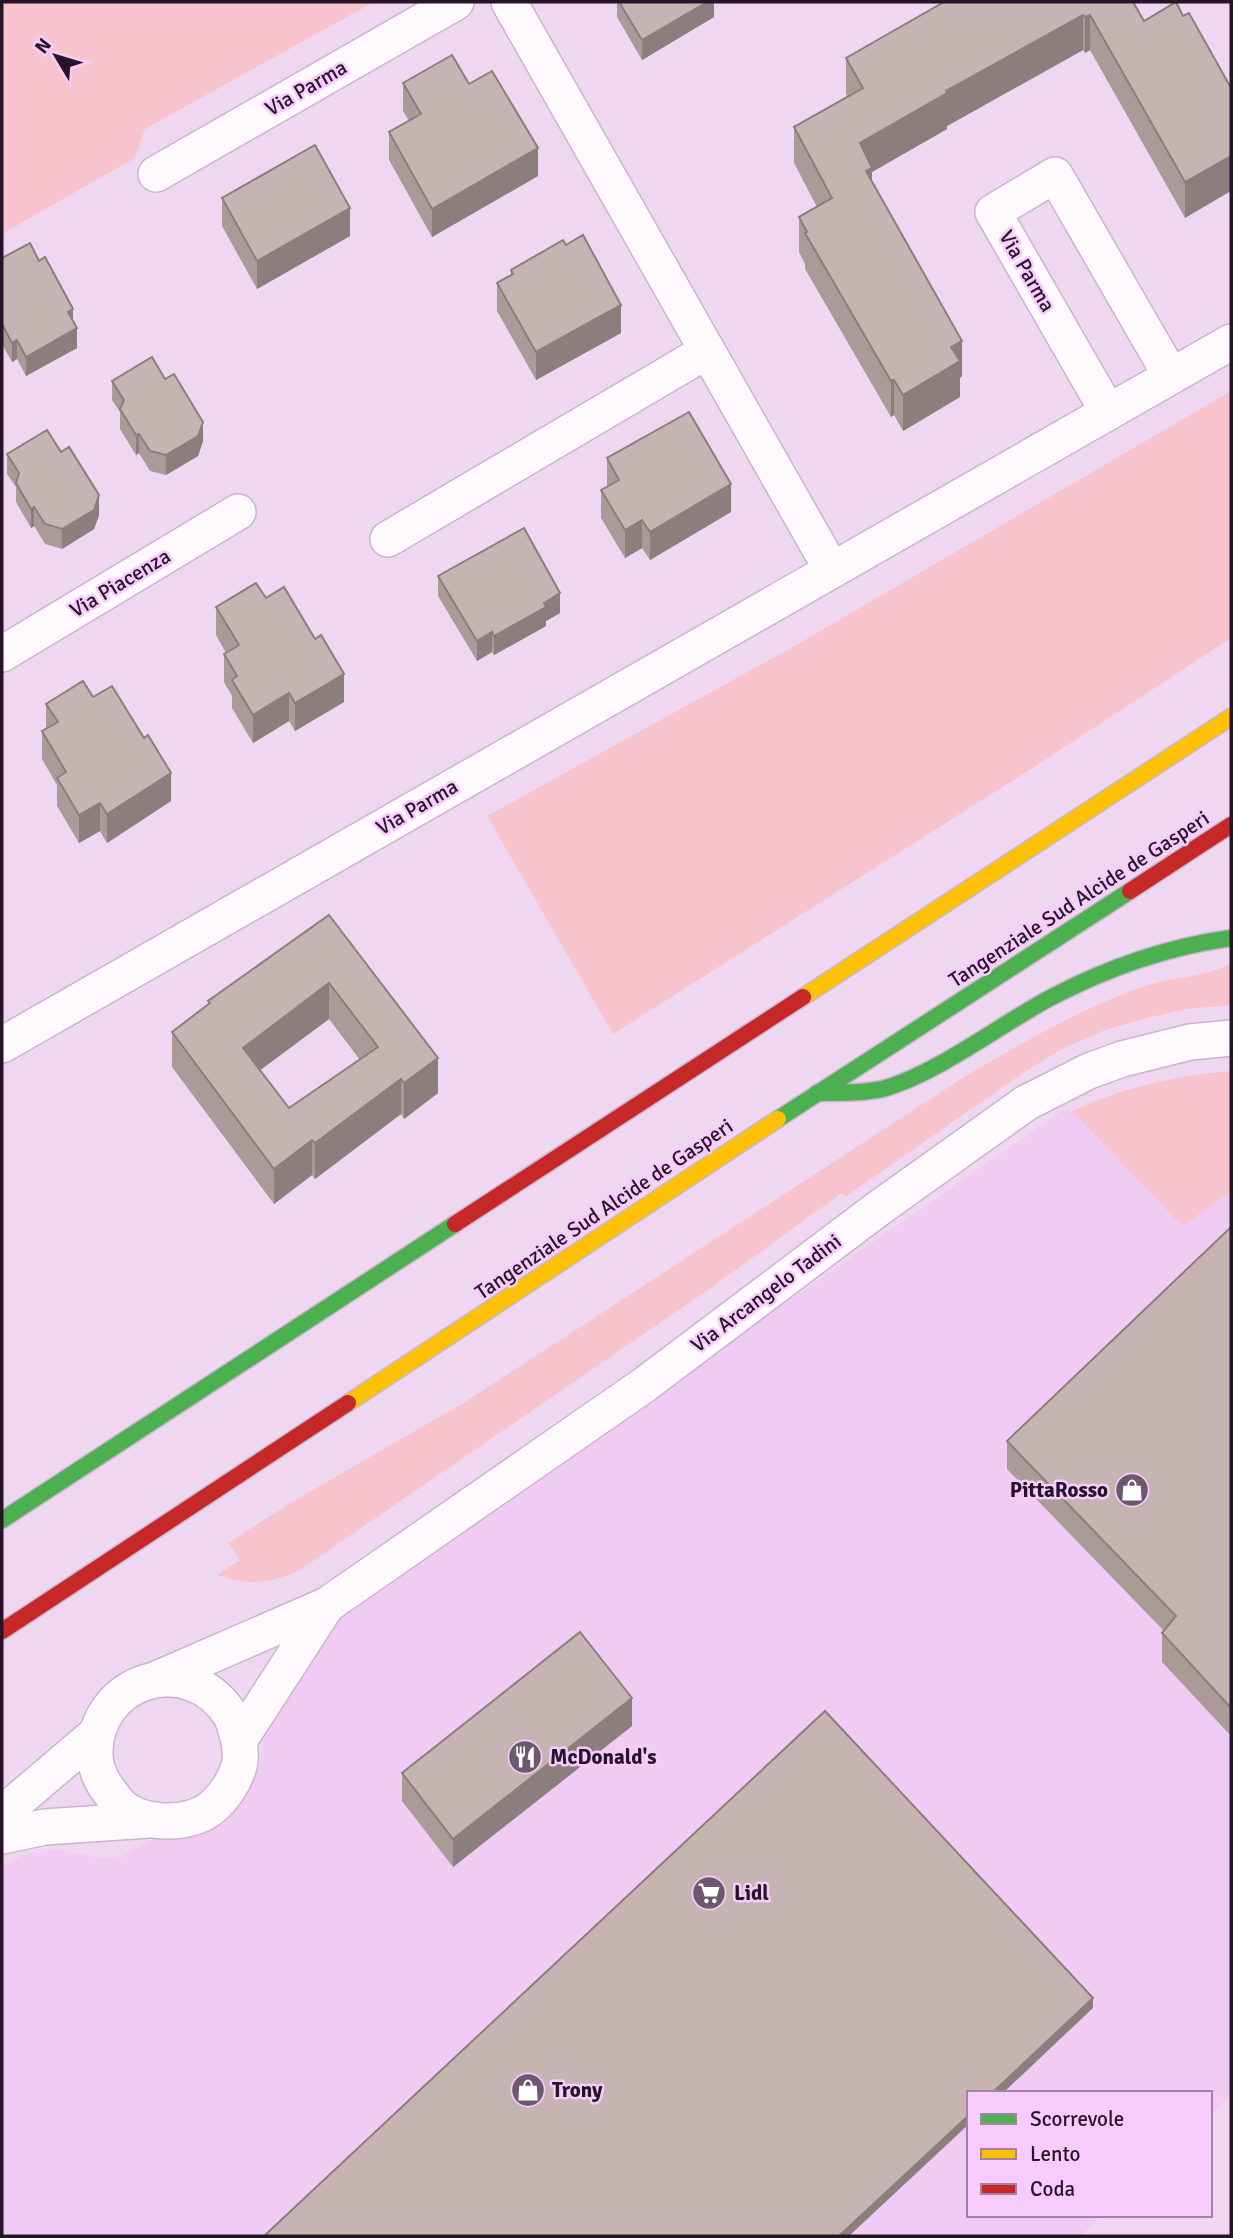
<svg xmlns="http://www.w3.org/2000/svg" width="1233" height="2238" font-family="Signika,sans-serif">
	<style>
		.built { fill: #f0ccf4 }
		.green { fill: #f7c4ce }
		.lines { fill: none; stroke-linecap: round; stroke-linejoin: round }
		.street-casing { stroke: #cab6cc; stroke-width: 38 }
		.fast-casing { stroke: #cab6cc; stroke-width: 19 }
		.slow-casing { stroke: #cab6cc; stroke-width: 19 }
		.jam-casing { stroke: #cab6cc; stroke-width: 19 }
		.street { stroke: #fdf9fd; stroke-width: 35 }
		.fast { stroke: #4caf50; stroke-width: 16 }
		.slow { stroke: #ffc107; stroke-width: 16 }
		.jam { stroke: #c62828; stroke-width: 16 }
		.wall { fill: #aa9b99; fill-rule: evenodd }
		.shaded-wall { fill: #8b7e7d }
		.building { fill: #c6b4b2; stroke: #8b7e7d; stroke-width: 2; fill-rule: evenodd }
		.labels { text-anchor: middle; stroke-width: 5; stroke-linejoin: round; paint-order: stroke }
		.street-label { font-size: 21px; fill: #27142a; stroke: #f7ccfc }
		.poi-label { font-size: 21px; font-weight: bold; fill: #27142a; stroke: #f7ccfc; text-anchor: start }
	</style>
	<rect width="100%" height="100%" fill="#efd7f1"/>
	<polygon class="built" points="1063,1110 1072,1111 1182,1225 1231,1192 1231,2096 1210,2115 1210,2093 969,2093 969,2215 1103,2215 1080,2236 2,2236 2,1865 24,1855 57,1850 115,1860 179,1826 241,1789 261,1766 265,1716 341,1612"/>
	<g class="green">
		<polygon points="2,2 374,2 145,129 135,158 2,234"/>
		<polygon points="1231,391 1231,638 1034,767 613,1034 487,816 798,644"/>
		<path d="M1231 964V1005L1187 1009 1147 1018 1105 1030 1060 1050 1023 1073 845 1197 842 1193 712 1287 300 1570C269 1584 250 1586 217 1575L240 1560 228 1543 292 1502 465 1402 964 1077C1021 1044 1079 1009 1142 987 1170 977 1205 977 1231 964Z"/>
		<path d="M1231 1071V1192L1182 1226 1072 1111C1124 1087 1175 1076 1231 1071Z"/>
	</g>
	<g class="lines">
		<g class="street-casing">
			<g id="street">
				<polyline points="509,2 832,570"/>
				<polyline points="156,174 456,2"/>
				<polyline points="1108,412 993,212 1055,175 1171,376"/>
				<polyline points="388,539 707,351"/>
				<polyline points="2,654 238,512"/>
				<polyline points="2,1045 1231,342"/>
				<polyline points="159,1678 327,1605 644,1385 879,1208 1026,1103 1089,1071 1122,1059 1190,1042 1231,1038"/>
				<path d="M239 1741C236 1733 235 1723 231 1716 190 1649 92 1679 95 1757 96 1772 103 1784 112 1795 115 1799 119 1804 122 1807 143 1824 180 1825 204 1813 221 1803 236 1781 240 1762 241 1755 240 1748 239 1741L327 1605"/>
				<polyline points="2,1814 97,1733"/>
				<polyline points="2,1836 45,1827 148,1820"/>
			</g>
		</g>
		<g class="fast-casing">
			<g id="fast">
				<path d="M817 1093C840 1092 863 1094 886 1088 941 1071 998 1026 1050 998 1107 968 1166 947 1231 938"/>
				<polyline points="778,1119 1130,891"/>
				<polyline points="2,1520 455,1224"/>
			</g>
		</g>
		<g class="slow-casing">
			<g id="slow">
				<polyline points="803,997 1231,717"/>
				<polyline points="348,1403 778,1119"/>
			</g>
		</g>
		<g class="jam-casing">
			<g id="jam">
				<polyline points="1130,891 1231,825"/>
				<polyline points="455,1224 803,997"/>
				<polyline points="2,1631 348,1403"/>
			</g>
		</g>
		<use href="#street" class="street"/>
		<use href="#fast" class="fast"/>
		<use href="#slow" class="slow"/>
		<use href="#jam" class="jam"/>
	</g>
	<g class="wall">
		<polygon points="617,2 714,2 714,17 642,60 617,17"/>
		<polygon points="944,2 1144,21 1183,16 1189,13 1185,218 1090,50 1085,53 1083,50 947,126 947,129 872,172 872,182 962,376 960,378 960,397 903,431 894,415 891,417 805,269 805,264 799,252 799,217 817,207 794,163 794,127 847,96 846,94 846,58"/>
		<polygon points="403,83 469,84 538,176 432,237 389,160 389,132 409,121 403,111"/>
		<polygon points="222,198 350,236 257,289 222,226"/>
		<polygon points="2,258 73,322 77,348 26,376 17,359 12,362 2,344"/>
		<polygon points="511,270 621,333 536,380 497,311 497,283 511,275"/>
		<polygon points="112,381 203,441 198,456 166,475 150,471 139,453 136,455 120,429 120,412 112,400"/>
		<polygon points="7,454 99,515 94,529 62,549 45,544 34,526 31,528 16,502 16,487 7,474"/>
		<polygon points="607,458 731,512 650,560 642,548 625,558 601,518 601,490 607,487"/>
		<polygon points="438,576 560,613 546,621 546,626 494,655 492,652 477,661 438,596"/>
		<polygon points="266,598 344,702 295,731 289,721 253,743 232,708 232,696 224,682 224,654 226,653 216,635 216,607"/>
		<polygon points="93,697 171,801 107,843 100,831 79,843 57,806 57,785 42,759 42,731 46,729 46,704"/>
		<path d="M329 915 438 1093 404 1119 401 1114 315 1179 312 1175 274 1204 172 1067V1032L208 1005V1001ZM329 1019 360 1060 289 1108 260 1070Z"/>
		<polygon points="1231,1227 1231,1736 1162,1662 1162,1633 1164,1631 1007,1469 1007,1441"/>
		<polygon points="632,1726 453,1867 402,1801 402,1773"/>
	</g>
	<g class="shaded-wall">
		<polygon points="707,2 714,2 714,17 642,60 642,40"/>
		<polygon points="1083,15 1083,50 947,126 947,129 872,172 872,204 860,143 946,91"/>
		<polygon points="1090,15 1090,50 1085,53 1085,17"/>
		<polygon points="538,148 538,176 432,237 432,209"/>
		<polygon points="1231,156 1231,191 1185,218 1185,182"/>
		<polygon points="350,208 350,236 257,289 257,261"/>
		<polygon points="621,305 621,333 536,380 536,352"/>
		<polygon points="73,309 73,329 68,312"/>
		<polygon points="77,328 77,348 26,376 26,357"/>
		<polygon points="17,340 17,359 12,362 12,343"/>
		<polygon points="962,341 962,376 960,378 960,397 903,431 903,395 951,347"/>
		<polygon points="894,380 894,415 891,417 891,381"/>
		<polygon points="203,422 203,441 198,456 166,475 166,455"/>
		<polygon points="139,434 139,453 136,455 136,435"/>
		<polygon points="731,484 731,512 650,560 650,532"/>
		<polygon points="99,495 99,515 94,529 62,549 62,529"/>
		<polygon points="34,507 34,526 31,528 31,509"/>
		<polygon points="642,520 642,548 625,558 625,530"/>
		<polygon points="560,593 560,613 546,621 546,626 494,655 494,636"/>
		<polygon points="492,632 492,652 477,661 477,641"/>
		<polygon points="344,674 344,702 295,731 295,703"/>
		<polygon points="289,693 289,721 253,743 253,715"/>
		<polygon points="171,773 171,801 107,843 107,814"/>
		<polygon points="100,803 100,831 79,843 79,815"/>
		<polygon points="329,983 329,1019 243,1083 243,1048"/>
		<polygon points="438,1058 438,1093 404,1119 404,1083"/>
		<polygon points="401,1079 401,1114 315,1179 315,1143"/>
		<polygon points="312,1140 312,1175 274,1204 274,1169"/>
		<polygon points="632,1698 632,1726 453,1867 453,1839"/>
		<polygon points="1093,1998 1093,2008 1003,2093 992,2093"/>
		<polygon points="969,2115 969,2124 849,2236 839,2236"/>
	</g>
	<g class="building">
		<polygon points="619,2 707,2 642,40"/>
		<polygon points="944,2 1133,2 1144,21 1176,2 1183,16 1189,13 1231,88 1231,156 1185,182 1090,15 1085,17 1083,15 946,91 947,93 860,143 872,168 866,171 962,341 951,347 960,361 903,395 894,380 891,381 805,233 807,232 799,217 832,198 794,127 863,88 846,58"/>
		<polygon points="452,55 469,84 492,71 538,148 432,209 389,132 421,114 403,83"/>
		<polygon points="315,145 350,208 257,261 222,198"/>
		<polygon points="583,235 621,305 536,352 497,283 513,274 511,270 563,240 566,245"/>
		<polygon points="30,243 39,261 45,257 73,309 68,312 77,328 26,357 17,340 12,343 2,324 2,258"/>
		<polygon points="152,357 165,379 174,374 203,422 198,436 166,455 150,451 139,434 136,435 120,409 124,400 112,381"/>
		<polygon points="689,412 731,484 650,532 642,520 625,530 601,490 619,480 607,458"/>
		<polygon points="47,430 61,452 69,447 99,495 94,510 62,529 45,524 34,507 31,509 16,483 19,473 7,454"/>
		<polygon points="524,528 560,593 544,603 546,607 494,636 492,632 477,641 438,576"/>
		<polygon points="256,583 266,598 284,587 315,639 321,635 344,674 295,703 289,693 253,715 232,680 237,676 224,654 239,645 216,607"/>
		<polygon points="83,681 93,697 112,686 144,738 148,735 171,773 107,814 100,803 79,815 57,778 66,772 42,731 58,722 46,704"/>
		<path d="M329 915 438 1058 404 1083 401 1079 315 1143 312 1140 274 1169 172 1032 210 1003 208 1001ZM329 983 378 1047 289 1108 243 1048Z"/>
		<polygon points="1231,1227 1231,1708 1162,1633 1176,1616 1007,1441"/>
		<polygon points="580,1632 632,1698 453,1839 402,1773"/>
		<polygon points="825,1711 1093,1998 992,2093 969,2093 969,2115 839,2236 264,2236"/>
	</g>
	<defs>
		<g id="shop-disc" transform="scale(1.75)"><circle r="9.5" fill="#6d5870" stroke="#f7ccfc"/><path d="M-5-2.5h2.3a2.7 3.5 0 0 1 5.4 0H5L5.5 6h-11ZM-1.5-2.5h3a1.5 2.3 0 0 0-3 0Z" fill="#fff"/></g>
		<g id="restaurant-disc" transform="scale(1.75)"><circle r="9.5" fill="#6d5870" stroke="#f7ccfc"/><path d="M-5-6h1v4h1v-4h1v4h1v-4h1v5L-1.5 .5V6h-2V.5L-5-1ZM5-6V6H3V1.5H1.5Q1.5-4 5-6Z" fill="#fff"/></g>
		<g id="supermarket-disc" transform="scale(1.75)"><circle r="9.5" fill="#6d5870" stroke="#f7ccfc"/><path d="M-6-5.5h2.5l.6 2H6L4.5 2H-2.5L-4.4-4H-6ZM-1.5 3.2a1.3 1.3 0 1 0 .1 0ZM3 3.2a1.3 1.3 0 1 0 .1 0Z" fill="#fff"/></g>
	</defs>
	<g fill-rule="evenodd">
		<use href="#shop-disc" x="1132" y="1490"/>
		<use href="#restaurant-disc" x="525" y="1757"/>
		<use href="#supermarket-disc" x="709" y="1893"/>
		<use href="#shop-disc" x="528" y="2090"/>
	</g>
	<g class="labels">
		<g class="street-label">
			<text transform="translate(306 88) rotate(-30)" y="7">Via Parma</text>
			<text transform="translate(1027 271) rotate(60)" y="7">Via Parma</text>
			<text transform="translate(120 583) rotate(-31)" y="7">Via Piacenza</text>
			<text transform="translate(417 807) rotate(-30)" y="7">Via Parma</text>
			<text transform="translate(1079 899) rotate(-33)" y="7">Tangenziale Sud Alcide de Gasperi</text>
			<text transform="translate(604 1209) rotate(-34)" y="7">Tangenziale Sud Alcide de Gasperi</text>
			<text transform="translate(766 1293) rotate(-37)" y="7">Via Arcangelo Tadini</text>
		</g>
		<g class="poi-label">
			<text x="1108" y="1497" text-anchor="end">PittaRosso</text>
			<text x="550" y="1764">McDonald's</text>
			<text x="734" y="1900">Lidl</text>
			<text x="552" y="2097">Trony</text>
		</g>
	</g>
	<rect width="1233" height="2238" fill="none" stroke="#27142a" stroke-width="7"/>
	<rect x="967" y="2091" width="245" height="126" fill="#f7ccfc" stroke="#a482a8" stroke-width="2"/>
	<rect x="981" y="2114" width="35" height="10" fill="#4caf50" stroke="#a482a8" stroke-width="2"/>
	<text x="1030" y="2126" font-size="21" fill="#27142a">Scorrevole</text>
	<rect x="981" y="2149" width="35" height="10" fill="#ffc107" stroke="#a482a8" stroke-width="2"/>
	<text x="1030" y="2161" font-size="21" fill="#27142a">Lento</text>
	<rect x="981" y="2184" width="35" height="10" fill="#c62828" stroke="#a482a8" stroke-width="2"/>
	<text x="1030" y="2196" font-size="21" fill="#27142a">Coda</text>
	<g transform="translate(56 56) rotate(308)" stroke="#f7ccfc" stroke-width="5" paint-order="stroke">
	<path d="M0-5L12 26L0 18L-12 26Z" fill="#27142a"/>
	<text y="-10" font-size="19" font-weight="bold" text-anchor="middle" fill="#27142a">N</text>
	</g>
</svg>
